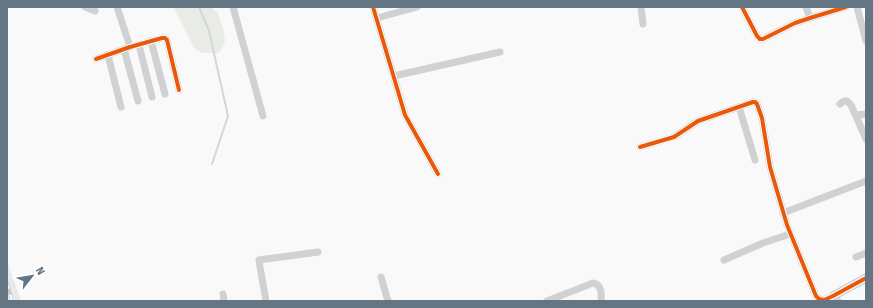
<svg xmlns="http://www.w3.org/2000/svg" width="873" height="308" font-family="'Fira Sans Condensed',sans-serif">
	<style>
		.built { fill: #e8e9ea }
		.green { fill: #e8ebe6 }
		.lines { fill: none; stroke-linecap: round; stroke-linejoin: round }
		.stream { stroke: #d0d7db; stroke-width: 2 }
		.minor { stroke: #cfd1d2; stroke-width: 7 }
		.tertiary { stroke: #cfd1d2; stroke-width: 9 }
		.rail-casing { stroke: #c5c7c8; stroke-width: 3.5 }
		.rail { stroke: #fff; stroke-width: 2; stroke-dasharray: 6; stroke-linecap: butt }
		.cycleway-casing { stroke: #fff; stroke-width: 6 }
		.cycleway { stroke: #e8590c; stroke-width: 4 }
	</style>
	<rect width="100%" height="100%" fill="#f9f9f9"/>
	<polygon class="built" points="7,261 21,301 7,301"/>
	<polygon class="green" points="174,7 213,7 213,10 217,11 223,28 225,41 219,53 202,53 194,48"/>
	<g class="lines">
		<polyline class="stream" points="199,7 209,31 228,116 212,164"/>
		<g class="minor">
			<polyline points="85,7 95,11"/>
			<polyline points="117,7 130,47"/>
			<polyline points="233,7 263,116"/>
			<polyline points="373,7 392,71 405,115 438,174"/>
			<polyline points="641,7 643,24"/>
			<polyline points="742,7 757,36 760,39 763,39 795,23 810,18 846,7"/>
			<polyline points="806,7 810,18"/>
			<polyline points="857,7 866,41"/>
			<polyline points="377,18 417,7"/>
			<polyline points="151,41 165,94"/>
			<polyline points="139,45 152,97"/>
			<polyline points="124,49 138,101"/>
			<polyline points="108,55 121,107"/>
			<polyline points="96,59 130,47 162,38 165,38 167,40 179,90"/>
			<polyline points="394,76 500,52"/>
			<polyline points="840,104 844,101 847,101 851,105 866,139"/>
			<polyline points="739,107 755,160"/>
			<polyline points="856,115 866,114"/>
			<path d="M640 147 674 137 698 121 753 102H755L757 104 762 118 770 167 787 225 816 296C821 302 827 299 833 296"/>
			<polyline points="783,213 866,181"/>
			<polyline points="856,257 866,253"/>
			<polyline points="724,260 763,243 790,234"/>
			<polyline points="381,277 388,301"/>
			<polyline points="223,294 224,301"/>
			<polyline points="266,301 259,261 259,260 318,252"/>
			<path d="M547 301 593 283C601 284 602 293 601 301"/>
		</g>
		<polyline class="tertiary" points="837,301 833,296 866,278"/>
		<g class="rail-casing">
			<polyline id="rail" points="7,283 12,301"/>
		</g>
		<use href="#rail" class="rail"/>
		<g class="cycleway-casing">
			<g id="cycleway">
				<polyline points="373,7 392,71 405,115 438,174"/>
				<polyline points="742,7 757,36 760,39 763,39 795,23 810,18 846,7"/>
				<polyline points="96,59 130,47 162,38 165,38 167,40 179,90"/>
				<polyline points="640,147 674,137 698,121 753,102 755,102 757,104 762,118 770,167 787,225 816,296 819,299 824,300 833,296 866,278"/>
			</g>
		</g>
		<use href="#cycleway" class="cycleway"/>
	</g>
	<rect width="873" height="308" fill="none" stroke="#647684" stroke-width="16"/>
	<g transform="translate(32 276) rotate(59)" stroke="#ffffff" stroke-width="3" paint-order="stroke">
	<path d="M0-3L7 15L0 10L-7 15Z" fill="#647684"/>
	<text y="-6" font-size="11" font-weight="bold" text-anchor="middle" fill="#647684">N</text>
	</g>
</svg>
